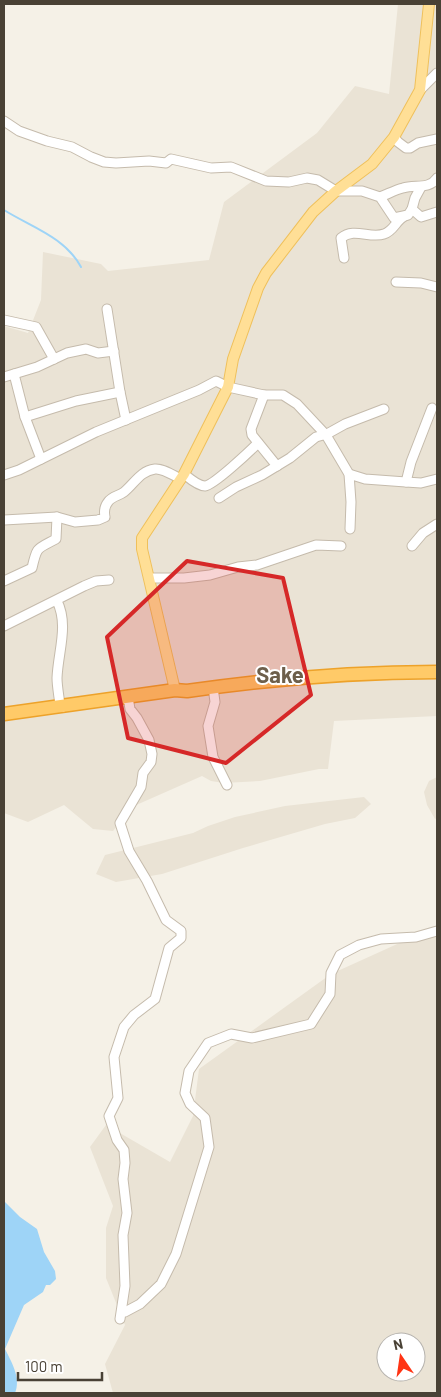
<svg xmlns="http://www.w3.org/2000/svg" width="441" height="1397" font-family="Barlow,sans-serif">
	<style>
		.residential { fill: #eae3d5; fill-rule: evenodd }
		.water { fill: #9ed4f7 }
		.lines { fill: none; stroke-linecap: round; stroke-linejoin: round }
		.stream { stroke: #9ed4f7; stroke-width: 2 }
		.minor-casing { stroke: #c5bbac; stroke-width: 11 }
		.major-casing { stroke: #efc05b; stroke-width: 12 }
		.highway-casing { stroke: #eda22a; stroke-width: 15 }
		.minor { stroke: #fff; stroke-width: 9 }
		.major { stroke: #ffdf96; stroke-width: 10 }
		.highway { stroke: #ffca68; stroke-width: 12 }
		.marked { fill: #d62828; fill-opacity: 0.2; stroke: #d62828; stroke-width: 4; stroke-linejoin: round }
		.labels { text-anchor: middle; stroke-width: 4; stroke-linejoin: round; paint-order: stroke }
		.district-label { font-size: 22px; font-weight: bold; fill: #6d5f4b; stroke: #fff }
	</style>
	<rect width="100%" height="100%" fill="#f5f1e7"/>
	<g class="residential">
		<polygon points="398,4 437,4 437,716 334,721 328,769 319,769 260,781 224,783 211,781 202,776 134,806 113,831 93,829 64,805 28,822 4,813 4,326 28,333 41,300 43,252 101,264 108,271 209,260 224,202 317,133 355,86 389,94"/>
		<polygon points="437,777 437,818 435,819 427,805 424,792 429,781"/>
		<polygon points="364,797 371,804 355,818 325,824 243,848 162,874 116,882 96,874 105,855 193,833 208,826 235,817 285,806"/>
		<path d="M437 926V1393H113L105 1364 125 1325 106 1278V1228L113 1206 90 1147 106 1125 170 1162 193 1116 199 1069 331 974ZM386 1342H416V1372H386Z"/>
	</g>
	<path class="water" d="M4 1201 20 1217 37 1229 44 1252 55 1271 56 1279 50 1285H46L43 1292 24 1305 5 1349C12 1363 21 1378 15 1393H4Z"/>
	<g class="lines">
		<path class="stream" d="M4 210C31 227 65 237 81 267"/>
		<g class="minor-casing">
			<g id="minor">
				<polyline points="420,90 437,73"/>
				<polyline points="4,121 19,131 47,141 72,147 91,157 104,162 116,163 149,161 166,163 171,159 211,168 231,167 266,181 289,182 307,178 318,180 336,191 362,191 380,197 394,218 408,215 412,209 421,217 437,212"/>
				<polyline points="394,137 398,142 406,148 410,148 418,143 437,139"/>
				<path d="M380 197C388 194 395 190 403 188 415 184 429 190 437 178"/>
				<polyline points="412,209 415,198 421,187"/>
				<path d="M344 258 341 238C354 227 370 239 384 234 394 231 396 220 405 216"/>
				<polyline points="396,282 421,283 437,287"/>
				<polyline points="107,309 120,392 126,420"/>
				<polyline points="4,320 36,327 54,359"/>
				<polyline points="14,374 25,417 41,459"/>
				<polyline points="4,377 37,367 67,353 86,349 98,353 114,351"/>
				<polyline points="264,395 251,429 252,435 277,466"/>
				<polyline points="25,417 76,401 120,392"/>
				<path d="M184 474C189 478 198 486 205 486 214 485 250 451 258 443"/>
				<polyline points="349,474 365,479 406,482 411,462 432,408"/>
				<polyline points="4,475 19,470 96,432 199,390 216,381 228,387 264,395 283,395 297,404 326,435 349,474 351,502 350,529"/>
				<polyline points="406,482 421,483 437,479"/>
				<polyline points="219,498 236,487 262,475 290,458 316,437 327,434 345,424 384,409"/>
				<path d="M4 520 57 517 75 522 98 520 105 517C104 512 104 507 108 502 112 496 119 496 124 492 135 483 140 471 155 469 163 468 174 476 181 479"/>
				<polyline points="412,546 423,533 437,524"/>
				<polyline points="149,578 184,578 210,575 238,567 257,565 316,545 341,546"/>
				<path d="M4 581 32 568C37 546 37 549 56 539L57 517"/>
				<path d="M57 601C69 625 58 652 57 678 57 686 59 696 60 705L63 707"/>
				<polyline points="4,626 84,586 96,581 109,580"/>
				<polyline points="213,687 215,702 208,726 213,757 227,785"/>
				<polyline points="125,1312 140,1304 161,1284 176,1254 209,1147 205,1118 190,1104 185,1093 189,1071 208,1043 231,1034 252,1038 311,1024 330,994 331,973 340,955 359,945 381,939 416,937 437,931"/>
				<polyline points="120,1319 125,1286 123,1235 127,1213 123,1179 125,1163 124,1150 117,1140 109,1116 118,1098 114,1057 124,1027 134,1015 155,999 169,948 181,938 181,931 166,920 147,881 129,851 120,823 141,787 143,773 151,762 152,754 149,740 137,718 130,709 129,703 126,698"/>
			</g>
		</g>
		<g class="major-casing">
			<polyline id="major" points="175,690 142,549 142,538 184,474 228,387 233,359 258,288 266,273 313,212 336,191 372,164 394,137 420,90 429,4"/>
		</g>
		<g class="highway-casing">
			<path id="highway" d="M4 714 175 690 187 691C270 679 353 672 437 672"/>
		</g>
		<use href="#minor" class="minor"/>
		<use href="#major" class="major"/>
		<use href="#highway" class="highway"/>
	</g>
	<path class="marked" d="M187 561 283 578 311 695 226 763 128 738 107 637Z"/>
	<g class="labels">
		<g class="district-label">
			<text x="280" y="683">Sake</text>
		</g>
	</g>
	<rect width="441" height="1397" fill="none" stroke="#494135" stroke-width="10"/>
	<g transform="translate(401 1357) rotate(347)"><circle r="24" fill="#ffffff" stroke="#b6b3ae"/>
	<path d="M0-4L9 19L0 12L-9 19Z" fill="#ff3414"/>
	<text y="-8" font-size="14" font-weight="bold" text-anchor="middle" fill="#494135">N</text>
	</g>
	<path d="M18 1372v8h84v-8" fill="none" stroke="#494135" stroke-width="2.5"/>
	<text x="25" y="1372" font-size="15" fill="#494135" stroke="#ffffff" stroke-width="4" paint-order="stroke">100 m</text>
</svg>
